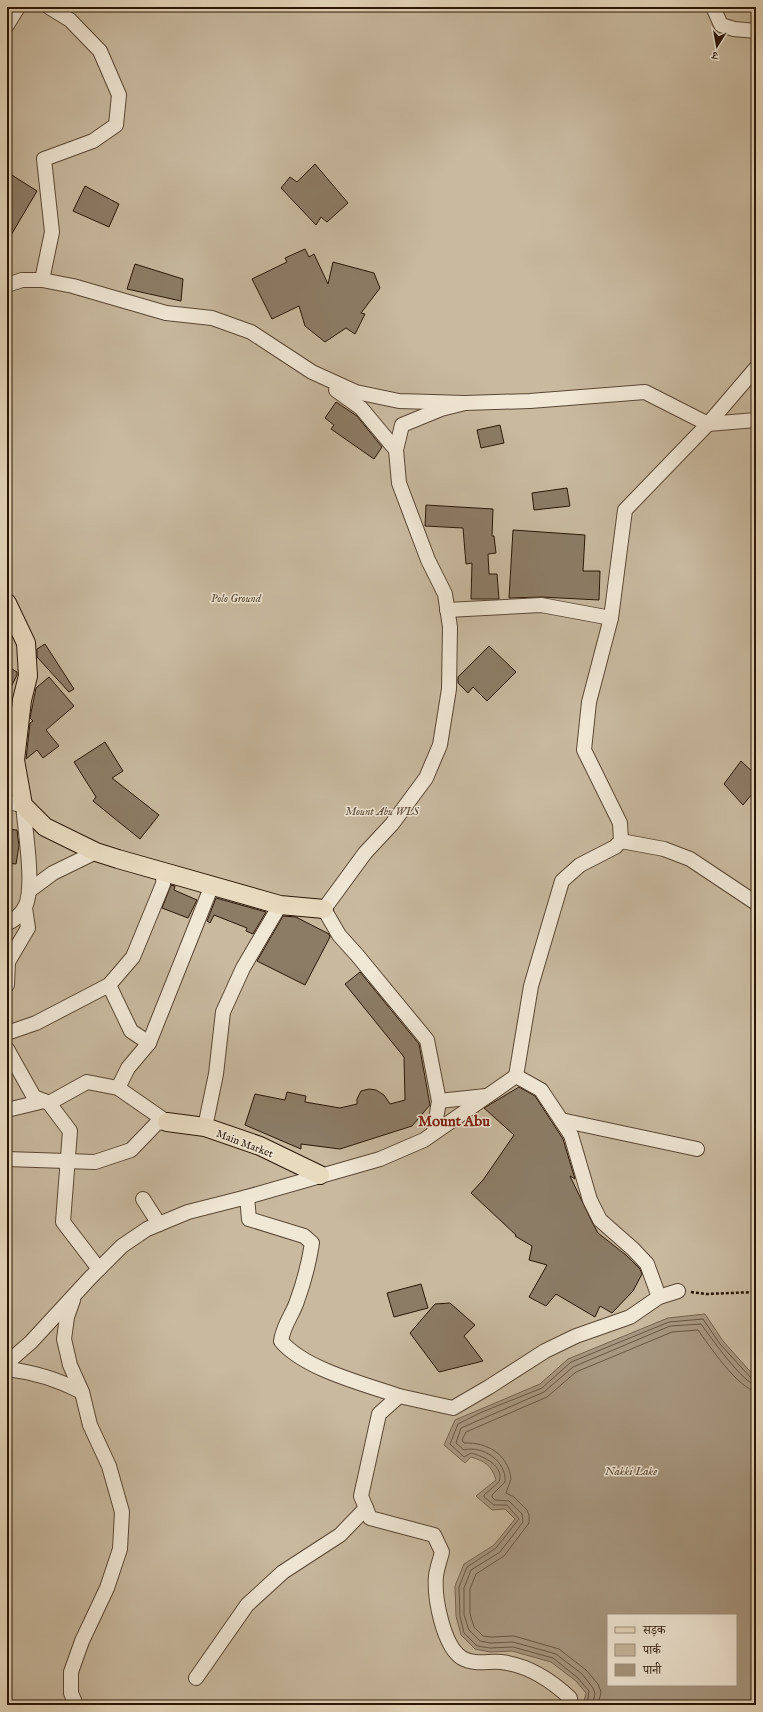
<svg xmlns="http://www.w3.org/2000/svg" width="763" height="1712" font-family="'IM FELL English','Noto Serif Devanagari',serif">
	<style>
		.green { fill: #c8b99f; stroke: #786852; fill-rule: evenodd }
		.water { fill: #a79780; stroke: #75634f; fill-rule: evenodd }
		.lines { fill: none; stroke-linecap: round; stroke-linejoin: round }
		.shore { stroke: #685642; stroke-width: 1 }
		.building { fill: #8c7c66; stroke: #291605 }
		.minor-casing { stroke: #594734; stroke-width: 16 }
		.major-casing { stroke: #291605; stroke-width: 20 }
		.path { stroke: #291605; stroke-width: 2.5; stroke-dasharray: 3 2; stroke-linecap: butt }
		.minor { stroke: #f0e7d5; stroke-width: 14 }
		.major { stroke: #e8dabf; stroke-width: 18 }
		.labels { text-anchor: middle; stroke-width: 3; stroke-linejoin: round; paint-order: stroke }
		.park-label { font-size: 11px; font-style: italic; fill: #594733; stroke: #f0e7d5 }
		.street-label { font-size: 11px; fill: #291605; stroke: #f0e7d5 }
		.water-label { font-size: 12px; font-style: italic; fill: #5b4a36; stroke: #f0e7d5 }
		.district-label { font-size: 15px; font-weight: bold; fill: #7a1f14; stroke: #f0e7d5 }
	</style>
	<rect width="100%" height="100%" fill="#e8dabf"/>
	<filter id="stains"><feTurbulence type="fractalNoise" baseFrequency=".005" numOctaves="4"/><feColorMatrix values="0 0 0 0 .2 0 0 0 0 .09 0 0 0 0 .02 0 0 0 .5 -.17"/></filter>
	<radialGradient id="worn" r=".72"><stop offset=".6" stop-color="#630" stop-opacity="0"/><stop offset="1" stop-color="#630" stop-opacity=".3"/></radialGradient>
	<path class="green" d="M7 7H756V1705H7ZM608 1615H736V1685H608Z"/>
	<path class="water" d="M705 1314 723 1341 756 1378V1705H583L586 1693 576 1681 551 1662 512 1651 490 1652 475 1649 461 1635 456 1616 455 1586 464 1564 494 1545 515 1519 505 1509 492 1510 476 1496 496 1480C492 1466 485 1461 471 1457L465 1463 444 1445 455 1420 540 1384 568 1359 668 1318ZM608 1615H736V1685H608Z"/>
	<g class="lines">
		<g class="shore">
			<path d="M587 1705 589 1691 578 1678 553 1658 513 1647 490 1648 477 1646 464 1633 460 1616 459 1587 467 1567 496 1548 519 1519 507 1505H494L484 1497V1495L499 1482C505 1466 483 1456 471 1453L464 1457 450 1444 458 1424 482 1412 542 1388 571 1362 669 1322 703 1319 720 1344 752 1379 756 1380"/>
			<path d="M592 1705 595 1694 593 1688 582 1674 556 1654 513 1642 490 1643 480 1641 469 1630 464 1615V1588L471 1570 500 1552 523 1522 522 1514 509 1501 495 1500 492 1497V1495L505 1482C507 1461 482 1445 464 1450L456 1443 461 1428 544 1392 573 1367 670 1326 701 1324C710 1336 743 1384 756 1385"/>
			<path d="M598 1705 601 1692 598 1684 586 1670 559 1649 514 1636 491 1637 483 1636 474 1627 470 1614V1589L476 1574 504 1556 529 1523V1515L527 1510 514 1497 506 1493 511 1479C508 1454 487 1442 464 1443L462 1440 466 1432 547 1397 576 1372 672 1332 698 1330C708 1344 739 1390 756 1391"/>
		</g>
	</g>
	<g class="building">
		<polygon points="315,164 348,203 327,222 321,217 316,225 281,188 290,177 297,182"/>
		<polygon points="7,172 37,191 7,242"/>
		<polygon points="85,186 119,204 109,227 73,211"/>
		<polygon points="305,249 309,257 314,254 328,284 333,262 374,273 380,288 361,313 365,314 355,334 346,328 325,342 305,326 299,306 272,319 252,279 287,262 285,258"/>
		<polygon points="135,264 183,279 181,301 127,289"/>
		<polygon points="336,402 357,416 382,447 374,459 331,429 334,425 325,418"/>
		<polygon points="500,425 504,443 481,448 477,430"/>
		<polygon points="567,488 570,506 534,510 532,493"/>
		<polygon points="426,505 493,509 492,536 494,536 496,553 488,554 489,574 497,574 499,599 471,599 472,563 466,564 463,528 425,526"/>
		<polygon points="513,530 585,535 583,571 600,571 599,600 541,597 509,598"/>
		<polygon points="45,644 74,689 69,692 37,657 37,649"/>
		<polygon points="489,646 516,672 487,701 473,687 468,693 458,683 458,677"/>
		<polygon points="7,666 17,672 17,675 7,695"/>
		<polygon points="49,677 74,706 46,730 59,746 43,758 37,750 26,759 30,723 33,721 30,718 36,688"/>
		<polygon points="105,742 123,771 112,778 159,815 140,839 93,801 96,797 74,762"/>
		<polygon points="741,761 756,775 756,789 743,805 724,784"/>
		<polygon points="7,829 17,830 19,846 16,864 7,863"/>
		<polygon points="171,885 175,886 174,890 197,900 188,918 162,908"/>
		<polygon points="216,898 266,912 253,934 246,931 247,928 214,915 210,923 207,921"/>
		<polygon points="283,916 296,917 329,934 330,937 305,985 257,961"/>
		<polygon points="360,972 419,1044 430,1105 412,1126 340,1149 301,1144 301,1149 245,1125 255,1094 285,1100 287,1092 306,1096 305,1102 340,1108 357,1104 357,1099 361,1091 369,1089 376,1090 384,1095 390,1104 405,1100 404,1057 345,984"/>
		<polygon points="519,1087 535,1096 563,1139 575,1179 570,1176 593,1224 598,1233 626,1255 640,1269 642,1274 633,1291 612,1313 600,1306 595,1317 556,1294 546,1306 529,1297 547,1265 529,1260 532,1246 515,1236 516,1235 471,1193 483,1180 514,1135 484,1108"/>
		<polygon points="421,1284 428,1308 394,1317 387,1293"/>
		<polygon points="450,1303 475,1325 464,1336 483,1361 439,1372 410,1333 435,1304"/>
	</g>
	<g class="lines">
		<g class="minor-casing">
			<g id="minor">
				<polyline points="713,7 721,25 734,29 756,31"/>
				<polyline points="7,25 18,7"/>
				<polyline points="42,280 52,232 44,159 93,141 116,125 119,95 100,51 70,20 49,7"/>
				<polyline points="7,285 22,280 42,280 73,286 166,313 212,318 251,332 312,372 356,392 399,401 465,403 530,401 645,392 708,424 756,420"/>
				<polyline points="336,390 361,408 396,450"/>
				<polyline points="447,610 541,605 611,618"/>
				<path d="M7 802 23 805C25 829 35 888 25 907 22 913 13 922 7 923"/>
				<polyline points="621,841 664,849 690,859 756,903"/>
				<polyline points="30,890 53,873 96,852"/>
				<polyline points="7,985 8,962 28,928 25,908"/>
				<polyline points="109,985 131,1031 149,1043"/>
				<polyline points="7,1033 36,1023 109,985 133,957 163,884 164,871"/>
				<polyline points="7,1049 34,1097 49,1103 70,1131 63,1222 99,1269"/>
				<polyline points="516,1076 541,1090 571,1135 590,1200 600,1220 633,1249 647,1264 659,1297"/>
				<polyline points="118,1088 128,1068 149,1043 212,885"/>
				<polyline points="439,1101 486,1096"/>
				<polyline points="49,1103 87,1082 118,1088 167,1122"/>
				<polyline points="7,1110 44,1101"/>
				<polyline points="561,1120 697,1149"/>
				<polyline points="205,1127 216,1074 223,1012 243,968 280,905"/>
				<polyline points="434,1132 439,1101 427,1040 357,955 339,935 324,909 365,853 392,824 426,778 440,745 449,689 450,627 445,594 428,560 399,483 396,450 402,425 441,409 465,403"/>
				<polyline points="7,1159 95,1162 131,1150 157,1123 167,1122"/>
				<path d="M247 1197 249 1219 304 1236 312 1243C309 1263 303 1285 296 1304 290 1319 284 1324 281 1341 304 1369 364 1384 399 1396"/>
				<polyline points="143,1199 159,1224"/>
				<polyline points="73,1300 67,1317 64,1339 70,1365 82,1392 90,1425 109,1466 122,1512 120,1549 107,1588 82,1641 71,1672 71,1693 76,1705"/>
				<polyline points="7,1363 31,1342 90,1278 122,1246 147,1229 188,1212 247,1197 380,1159 424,1140 516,1076 531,986 562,881 580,865 615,847 621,841 620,823 584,750 589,702 611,618 625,510 708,424 756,368"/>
				<path d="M7 1369C34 1372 57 1379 82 1392"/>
				<polyline points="196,1678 247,1605 283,1572 340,1535 366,1508"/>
				<path d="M570 1705V1698C551 1680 528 1665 501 1662 488 1661 474 1665 462 1658 443 1646 434 1597 436 1576 437 1568 440 1560 442 1552L434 1535 370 1518 361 1496 379 1414 399 1396 453 1408 489 1387 545 1351 576 1336 630 1317 659 1297 678 1291"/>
			</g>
		</g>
		<g class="major-casing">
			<g id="major">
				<polyline points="7,603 26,643 28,676 22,700 15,760 23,805 45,827 96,852 118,859 280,905 324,909"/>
				<polyline points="167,1122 205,1127 260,1146 320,1175"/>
			</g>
		</g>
		<polyline class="path" points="691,1292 706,1294 756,1292"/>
		<use href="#minor" class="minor"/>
		<use href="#major" class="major"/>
	</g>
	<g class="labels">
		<g class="park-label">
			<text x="236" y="602">Polo Ground</text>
			<text x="382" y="815">Mount Abu WLS</text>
		</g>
		<g class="street-label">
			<text transform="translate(245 1143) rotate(21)" y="4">Main Market</text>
		</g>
		<g class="water-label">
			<text x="631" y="1475">Nakki Lake</text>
		</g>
		<g class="district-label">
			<text x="454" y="1126">Mount Abu</text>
		</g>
	</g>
	<rect width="763" height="1712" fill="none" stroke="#e8dabf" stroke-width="24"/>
	<rect x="8" y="8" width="747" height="1696" fill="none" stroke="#291605" stroke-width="2"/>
	<rect x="12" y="12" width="739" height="1688" fill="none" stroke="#291605"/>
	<rect x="607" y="1614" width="130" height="72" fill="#f0e7d5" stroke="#a09382"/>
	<rect x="615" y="1627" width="20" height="6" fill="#e8dabf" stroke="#a09382"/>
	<text x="643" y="1634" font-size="12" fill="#291605">सड़क</text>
	<rect x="615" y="1644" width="20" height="12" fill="#c8b99f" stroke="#a09382"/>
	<text x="643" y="1654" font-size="12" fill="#291605">पार्क</text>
	<rect x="615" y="1664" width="20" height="12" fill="#a79780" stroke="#a09382"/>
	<text x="643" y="1674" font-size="12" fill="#291605">पानी</text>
	<g transform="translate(717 46) rotate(191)" stroke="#f0e7d5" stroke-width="3" paint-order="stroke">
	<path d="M0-3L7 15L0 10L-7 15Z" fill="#291605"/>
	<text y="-6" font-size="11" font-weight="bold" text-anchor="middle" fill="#291605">उ</text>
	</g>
	<rect width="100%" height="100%" filter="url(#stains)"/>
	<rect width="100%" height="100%" fill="url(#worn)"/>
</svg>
